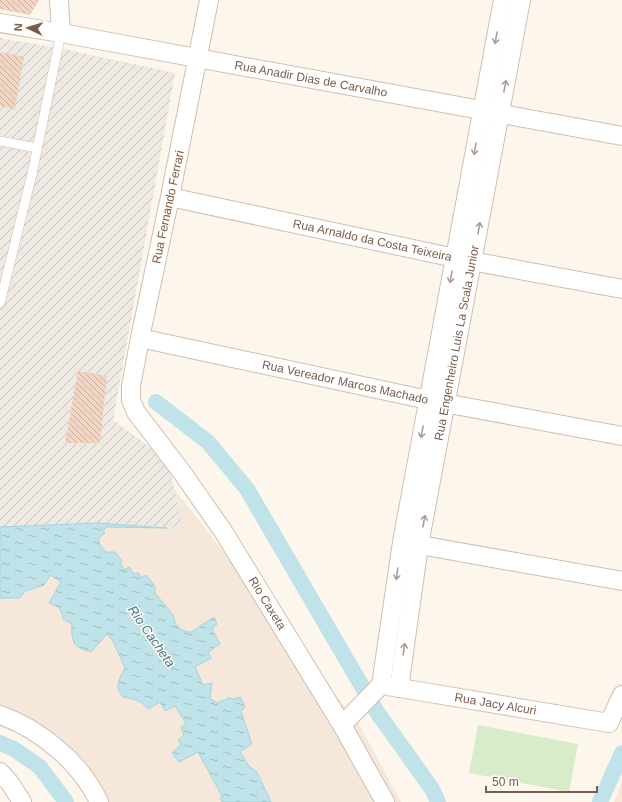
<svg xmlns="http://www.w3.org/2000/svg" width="622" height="802" font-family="Arial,sans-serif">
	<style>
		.residential { fill: #f5e8da }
		.industrial { fill: url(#industrial-furrows) }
		.park { fill: #d8ecc9 }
		.water { fill: url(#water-ripples); stroke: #a5d3da }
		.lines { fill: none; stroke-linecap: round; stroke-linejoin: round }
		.canal { stroke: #bfe3e8; stroke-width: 16 }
		.building { fill: url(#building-back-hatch) }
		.lane-casing { stroke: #d1beb0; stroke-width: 10 }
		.street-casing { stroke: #d1beb0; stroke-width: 20 }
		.lane { stroke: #fff; stroke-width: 9 }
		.street { stroke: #fff; stroke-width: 18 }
		.oneway { stroke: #af9d94 }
		.labels { text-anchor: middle; stroke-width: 3; stroke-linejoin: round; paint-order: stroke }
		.street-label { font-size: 12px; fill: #7a5c4d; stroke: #fffaf3 }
		.water-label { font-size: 13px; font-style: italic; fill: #437c86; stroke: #fffaf3 }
	</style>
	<defs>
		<pattern id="industrial-furrows" width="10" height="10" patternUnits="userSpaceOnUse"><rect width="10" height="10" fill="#efe9e4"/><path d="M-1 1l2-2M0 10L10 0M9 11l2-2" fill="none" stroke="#c7c0bb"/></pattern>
		<pattern id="water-ripples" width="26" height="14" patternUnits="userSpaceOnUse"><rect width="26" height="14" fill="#bfe3e8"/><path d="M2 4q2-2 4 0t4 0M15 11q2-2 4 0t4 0" fill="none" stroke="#a0bbbe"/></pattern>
		<pattern id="building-back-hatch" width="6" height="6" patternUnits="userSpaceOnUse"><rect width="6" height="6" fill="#f3d5c3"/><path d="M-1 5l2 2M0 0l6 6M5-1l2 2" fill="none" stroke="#cab0a1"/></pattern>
	</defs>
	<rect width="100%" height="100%" fill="#fdf6ec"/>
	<g class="residential">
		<polygon points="146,453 360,726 401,802 271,802 257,772 249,766 240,751 252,744 241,711 240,698 232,698 217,703 212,700 210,697 212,683 203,686 195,667 211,658 208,652 213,617 191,632 188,632 179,629 176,625 173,615 155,593 155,586 146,575 141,578 125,570 120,564 115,552 106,552 102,548 99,541 99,538 102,536 105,527 167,528"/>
		<polygon points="50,575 61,582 57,606 72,624 72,631 107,633 113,641 125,668 118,681 123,697 139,701 145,704 160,702 175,706 186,723 181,745 173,753 198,752 222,796 220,799 222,802 100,802 94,789 0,713 0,598 20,598 25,591 44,585"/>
		<polygon points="622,781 622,802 614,802"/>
	</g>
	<polygon class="industrial" points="0,38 58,48 175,73 113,420 152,449 169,466 183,528 97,523 0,527"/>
	<polygon class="park" points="478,725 578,744 569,792 469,773"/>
	<path class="water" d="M97 523 167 528 106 527 103 532 105 533 99 538C98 543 102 548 106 552H115L122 561 120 564 125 570 129 567 134 574 138 573 141 578 146 575 155 586V593L173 615 176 625 182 630 188 632H191L214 617 217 624 212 629 220 644 208 652 211 658 195 667 203 685 212 683 210 697 212 700 218 703 228 698 234 699 240 697 245 707 241 711 252 744 240 752 249 766 257 772 271 802H222L220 799 222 796 198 752 179 762 172 753 181 745 178 740 184 735 181 727 186 723 175 706 165 711 160 702 148 709C141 700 133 699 123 697 114 686 119 679 125 668L113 641 107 634 91 652C73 648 71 641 72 624L63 619C62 609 58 606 49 603L61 582 50 575 44 585 25 591 20 598H0V527Z"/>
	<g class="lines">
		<g class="canal">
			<polyline points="156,402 208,442 247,489 377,712 432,789 438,802"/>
			<polyline points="0,743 14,749 40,767 66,802"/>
			<polyline points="600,802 622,753"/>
		</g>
	</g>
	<g class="building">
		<polygon points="0,0 39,0 30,15 0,9"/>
		<polygon points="0,52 24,57 15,109 0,106"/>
		<polygon points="78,371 107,376 100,443 65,443"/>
	</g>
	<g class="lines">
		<g class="lane-casing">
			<g id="lane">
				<polyline points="0,141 37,148"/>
				<polyline points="0,303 32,174 61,33"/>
			</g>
		</g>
		<g class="street-casing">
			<g id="street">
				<polyline points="59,0 61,33"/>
				<path id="s1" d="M209 0 170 197 140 338 131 386V400L136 412 181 471 223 531 342 725 385 802"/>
				<path id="s2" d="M0 23 61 33 622 136"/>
				<path id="s3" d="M170 197 455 258 622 289"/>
				<path id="s4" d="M140 338 428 400 622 436"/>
				<polyline points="409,543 622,581"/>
				<polyline points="381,685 402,542 503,0"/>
				<path id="s5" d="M388 686 609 723 622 695"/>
				<path id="s6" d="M399 688 419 545 521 0"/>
				<path d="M0 715C40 729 81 763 99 802"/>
				<polyline points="342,725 381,685"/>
				<polyline points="0,772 10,783 22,802"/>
			</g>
		</g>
		<use href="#lane" class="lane"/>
		<use href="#street" class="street"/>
	</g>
	<defs><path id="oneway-shaft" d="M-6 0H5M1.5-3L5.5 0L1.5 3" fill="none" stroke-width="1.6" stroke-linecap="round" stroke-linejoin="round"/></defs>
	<g class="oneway">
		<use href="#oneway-shaft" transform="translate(496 38) rotate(101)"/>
		<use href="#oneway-shaft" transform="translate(505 86) rotate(-79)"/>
		<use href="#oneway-shaft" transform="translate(475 149) rotate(100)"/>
		<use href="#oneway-shaft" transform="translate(479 228) rotate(-80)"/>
		<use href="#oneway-shaft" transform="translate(451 277) rotate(101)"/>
		<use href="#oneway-shaft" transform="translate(422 432) rotate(101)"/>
		<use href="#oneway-shaft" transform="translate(424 521) rotate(-79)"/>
		<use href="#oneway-shaft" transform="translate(397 574) rotate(98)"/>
		<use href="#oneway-shaft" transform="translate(404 649) rotate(-82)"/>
	</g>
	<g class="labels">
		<g class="street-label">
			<text dy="4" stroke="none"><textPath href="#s2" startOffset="316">Rua Anadir Dias de Carvalho</textPath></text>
			<text transform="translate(168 207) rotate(-78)" y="4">Rua Fernando Ferrari</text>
			<text dy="4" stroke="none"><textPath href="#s3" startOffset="207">Rua Arnaldo da Costa Teixeira</textPath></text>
			<text dy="4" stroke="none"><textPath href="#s6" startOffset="350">Rua Engenheiro Luis La Scala Junior</textPath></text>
			<text dy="4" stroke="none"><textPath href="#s4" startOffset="210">Rua Vereador Marcos Machado</textPath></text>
			<text dy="4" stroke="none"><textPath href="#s1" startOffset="653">Rio Caxeta</textPath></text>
			<text dy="4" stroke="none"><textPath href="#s5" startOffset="109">Rua Jacy Alcuri</textPath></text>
		</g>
		<g class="water-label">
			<text transform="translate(152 636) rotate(55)" y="5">Rio Cacheta</text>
		</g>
	</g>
	<g transform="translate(28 28) rotate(274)" stroke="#fffaf3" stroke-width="3" paint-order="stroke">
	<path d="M0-3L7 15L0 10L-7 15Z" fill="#7a5c4d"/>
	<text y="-6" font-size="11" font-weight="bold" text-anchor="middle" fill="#7a5c4d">N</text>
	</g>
	<path d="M486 786v6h111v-6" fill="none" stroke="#7a5c4d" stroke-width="2"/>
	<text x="492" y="786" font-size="12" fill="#7a5c4d" stroke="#fffaf3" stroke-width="3" paint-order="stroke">50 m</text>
</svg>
